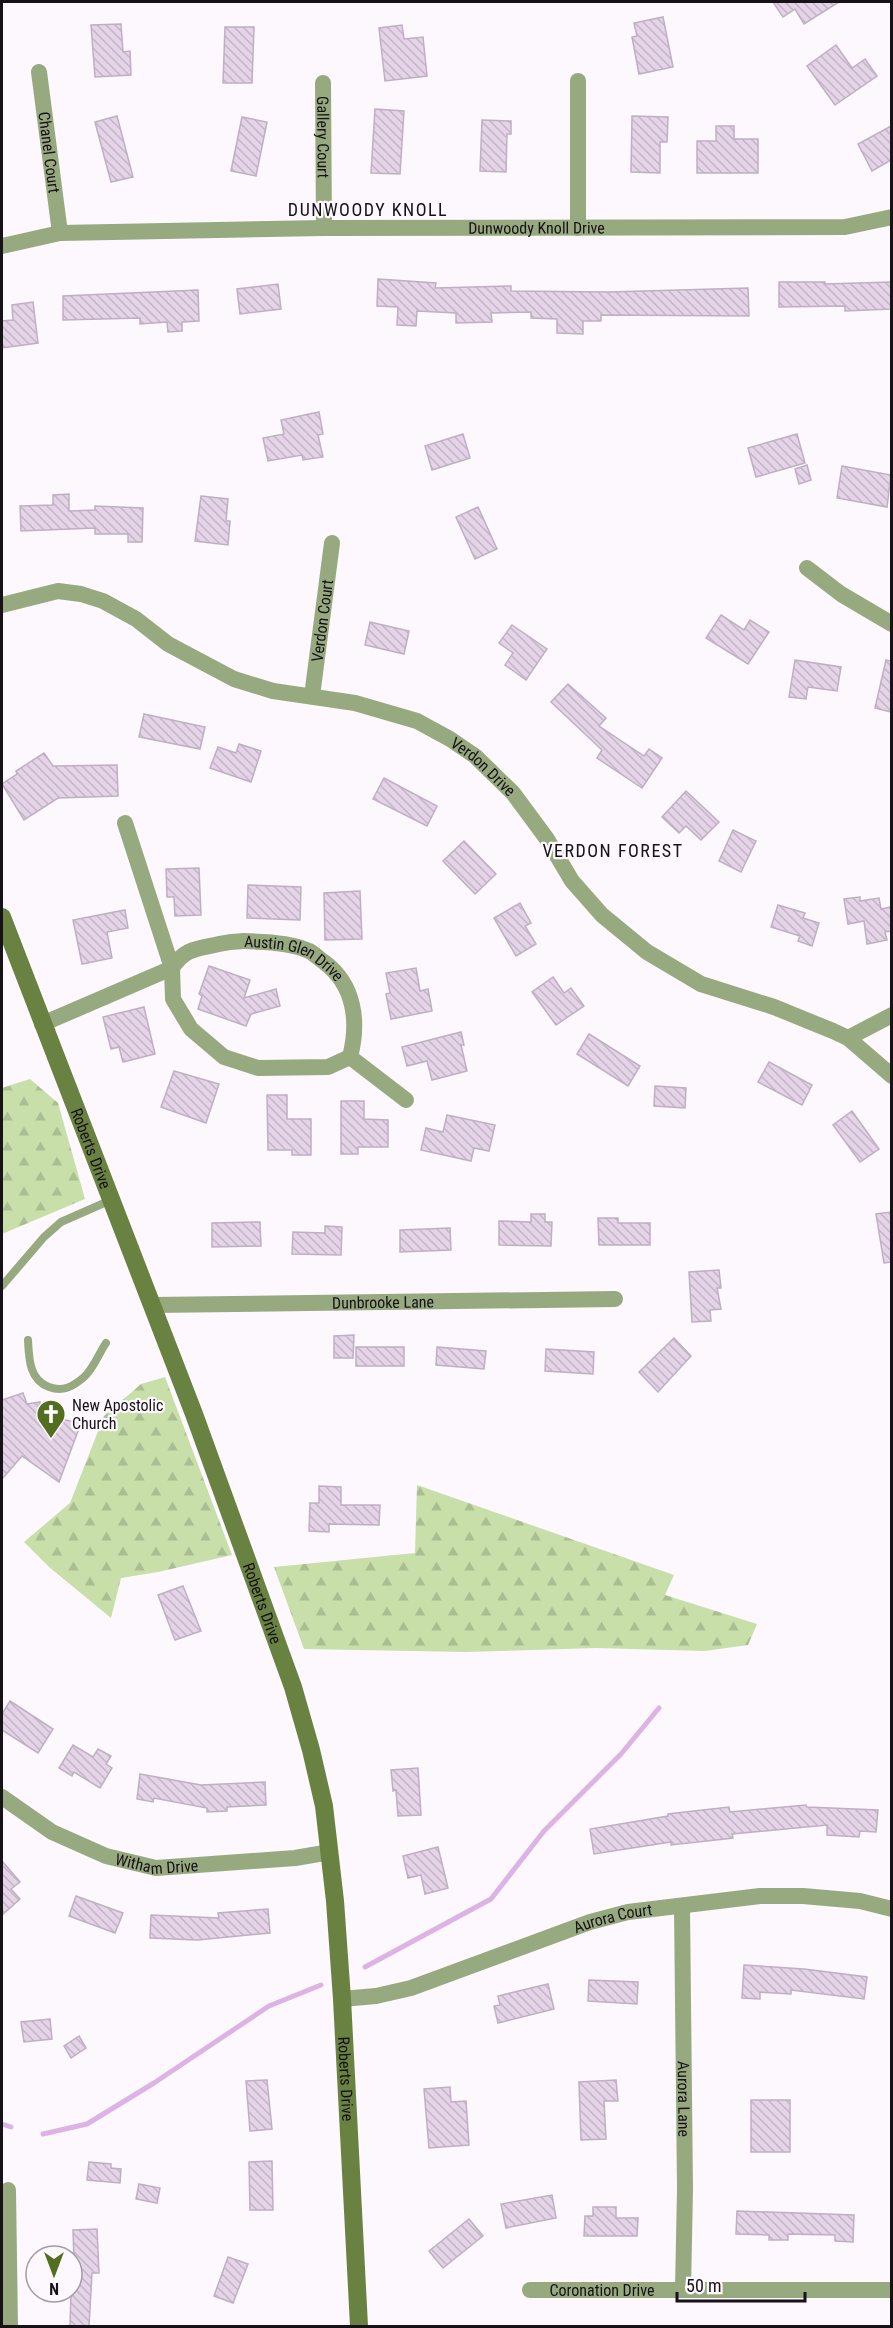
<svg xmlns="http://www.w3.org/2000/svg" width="893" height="2328" font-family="'Roboto Condensed',sans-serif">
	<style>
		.forest { fill: url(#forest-firs) }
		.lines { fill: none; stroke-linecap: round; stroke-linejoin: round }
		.stream { stroke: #dcb3e4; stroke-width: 5 }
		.building { fill: url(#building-back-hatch); stroke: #bfafc2; stroke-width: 1.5 }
		.lane { stroke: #97a97f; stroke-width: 8 }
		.street { stroke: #97a97f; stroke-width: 16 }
		.secondary { stroke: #698241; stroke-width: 18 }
		.labels { text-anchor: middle; stroke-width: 4.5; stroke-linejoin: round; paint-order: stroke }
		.street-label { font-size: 16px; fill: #171118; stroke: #fcf8fd }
		.poi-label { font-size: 16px; fill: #171118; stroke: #fcf8fd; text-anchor: start }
		.neighbourhood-label { font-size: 18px; letter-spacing: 1.5px; fill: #171118; stroke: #fcf8fd }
	</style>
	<defs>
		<pattern id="forest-firs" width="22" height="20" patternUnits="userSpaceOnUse" patternTransform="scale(1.5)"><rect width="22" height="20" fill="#c8dfa9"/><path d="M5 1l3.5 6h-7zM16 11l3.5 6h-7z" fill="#abbe91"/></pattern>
		<pattern id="building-back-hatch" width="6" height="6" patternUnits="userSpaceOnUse" patternTransform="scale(1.5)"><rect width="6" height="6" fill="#e5d4e8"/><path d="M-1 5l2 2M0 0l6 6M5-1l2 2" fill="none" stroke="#c4b5c6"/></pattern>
	</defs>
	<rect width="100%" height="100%" fill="#fcf8fd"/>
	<g class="forest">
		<polygon points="30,1079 58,1103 85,1199 2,1234 2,1088"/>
		<polygon points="165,1377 232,1555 158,1572 121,1578 111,1618 49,1567 24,1542 70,1503 104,1416 141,1384"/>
		<polygon points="417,1485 674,1575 665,1595 757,1624 748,1645 705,1651 596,1648 465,1652 304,1649 274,1567 415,1553"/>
	</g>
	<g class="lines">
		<g class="stream">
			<polyline points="365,1967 491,1899 544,1831 621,1754 659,1708"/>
			<polyline points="2,2124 11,2127"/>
			<polyline points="43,2134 87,2124 154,2083 269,2006 321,1985"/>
		</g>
	</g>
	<g class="building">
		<polygon points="773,2 839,2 804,24 795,9 783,17"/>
		<polygon points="663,17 673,67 639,74 632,37 637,36 634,23"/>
		<polygon points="121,24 123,52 130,51 131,75 95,77 91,25"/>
		<polygon points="402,25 404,39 423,37 427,76 385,81 379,28"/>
		<polygon points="225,27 254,27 252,83 223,83"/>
		<polygon points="836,45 852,68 865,59 877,76 835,105 807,66"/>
		<polygon points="375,109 404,111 400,174 371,173"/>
		<polygon points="117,116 133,177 111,182 95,122"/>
		<polygon points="632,116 668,117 667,142 660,142 660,173 631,172"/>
		<polygon points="242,117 267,122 256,176 231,171"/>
		<polygon points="482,120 511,121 511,134 507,134 506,172 480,171"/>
		<polygon points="716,126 734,126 734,139 758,139 758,173 697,173 697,141 716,141"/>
		<polygon points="891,126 891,160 872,171 858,144"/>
		<polygon points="378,279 436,283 435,288 511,286 511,291 609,292 748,288 749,316 601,315 601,321 583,321 583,334 557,333 557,319 531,318 531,312 491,313 492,322 456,323 456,313 417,311 416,326 397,325 398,307 377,306"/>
		<polygon points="779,282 825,282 825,284 891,282 891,309 845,311 845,306 779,307"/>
		<polygon points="278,284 281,309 240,314 237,289"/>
		<polygon points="198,290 199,321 182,322 182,331 168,332 167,322 140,324 140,318 63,320 63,296"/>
		<polygon points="33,302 38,343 2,348 2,321 13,320 12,305"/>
		<polygon points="319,412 323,434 318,435 323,457 303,460 302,455 268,461 263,438 284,434 281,420"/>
		<polygon points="463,434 470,458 432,470 425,446"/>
		<polygon points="797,434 805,463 756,477 748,448"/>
		<polygon points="807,465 811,480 799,484 795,469"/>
		<polygon points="842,466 891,475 887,507 837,498"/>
		<polygon points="69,494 69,511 95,510 95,506 143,508 142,542 128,542 128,534 95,534 95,528 21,531 20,506 53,505 53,495"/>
		<polygon points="201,496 228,499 226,521 230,521 228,545 195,541"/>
		<polygon points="478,507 497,549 475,559 456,517"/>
		<polygon points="721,615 744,630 750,620 769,632 748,664 706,638"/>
		<polygon points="370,622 409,631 404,654 365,645"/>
		<polygon points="512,625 547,649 526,680 505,665 513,653 499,643"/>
		<polygon points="795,660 841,667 837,691 808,687 806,699 789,697"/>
		<polygon points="886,660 891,661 891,712 875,708"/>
		<polygon points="568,684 606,718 599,726 644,756 649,749 662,758 642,788 597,758 602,750 551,702"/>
		<polygon points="144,714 205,727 200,749 139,737"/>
		<polygon points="239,744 261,751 251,782 210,768 218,747 236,753"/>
		<polygon points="44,753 53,766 117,765 118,796 58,798 24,820 2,784 17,774 16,771"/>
		<polygon points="384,778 437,806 427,826 373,799"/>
		<polygon points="686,791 719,822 701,840 686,826 679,833 662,817"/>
		<polygon points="733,830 756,841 741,872 719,861"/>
		<polygon points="464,841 496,874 475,894 443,861"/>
		<polygon points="199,868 201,915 175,916 174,897 167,897 166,869"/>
		<polygon points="248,885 301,887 300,920 247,918"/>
		<polygon points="360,891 362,939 325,940 324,893"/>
		<polygon points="860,897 860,901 879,898 881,909 891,907 891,931 885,932 887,940 867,944 864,921 848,924 844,899"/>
		<polygon points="520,903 531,923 525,926 536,944 516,956 494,918"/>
		<polygon points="778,905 805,913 803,918 819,923 812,946 798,941 800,936 771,927"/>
		<polygon points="125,910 128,928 107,932 112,958 82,964 73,920"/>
		<polygon points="209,966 250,980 244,998 276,989 280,1006 251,1014 246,1026 198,1009 202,996 199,994"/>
		<polygon points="416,968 420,991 428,989 432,1011 391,1019 386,994 390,993 386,973"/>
		<polygon points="553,977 564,993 571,988 584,1006 556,1025 532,992"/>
		<polygon points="144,1007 155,1054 123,1062 119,1047 111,1049 103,1017"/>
		<polygon points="461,1032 464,1045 461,1045 467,1071 432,1080 427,1061 407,1066 402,1047"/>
		<polygon points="589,1034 640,1066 628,1086 577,1054"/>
		<polygon points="769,1062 812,1085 802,1105 758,1082"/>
		<polygon points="174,1071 219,1084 206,1123 161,1107"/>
		<polygon points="655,1086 686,1088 685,1108 654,1106"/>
		<polygon points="267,1095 287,1095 287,1119 311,1119 311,1155 292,1155 292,1150 268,1150"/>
		<polygon points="341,1101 364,1101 364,1119 388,1120 388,1147 358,1147 358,1154 341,1154"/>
		<polygon points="852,1111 879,1149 860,1162 833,1125"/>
		<polygon points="447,1115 495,1125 489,1151 474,1148 471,1161 421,1150 426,1128 443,1132"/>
		<polygon points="891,1212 891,1262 884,1263 876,1214"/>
		<polygon points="531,1214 545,1214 545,1222 552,1222 551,1246 499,1245 499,1221 531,1222"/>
		<polygon points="598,1218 618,1218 618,1223 650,1223 650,1245 599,1245"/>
		<polygon points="260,1222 261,1246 212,1247 212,1223"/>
		<polygon points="325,1226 342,1227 341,1255 292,1254 293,1232 325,1233"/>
		<polygon points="450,1228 451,1250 400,1252 400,1230"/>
		<polygon points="719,1270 721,1288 717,1288 721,1309 710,1310 711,1321 692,1322 689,1272"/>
		<polygon points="354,1335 353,1358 334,1358 334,1336"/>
		<polygon points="674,1338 691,1356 658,1392 639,1372"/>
		<rect x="356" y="1347" width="48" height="19"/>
		<polygon points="437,1347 486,1351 484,1369 436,1365"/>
		<polygon points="546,1349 594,1352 593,1374 545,1371"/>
		<polygon points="23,1393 27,1404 40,1402 39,1415 81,1423 59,1482 22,1456 2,1479 2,1400"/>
		<polygon points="319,1486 341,1487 341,1505 380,1505 379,1525 329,1524 329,1532 309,1531 310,1503 319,1503"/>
		<polygon points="183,1586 201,1631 175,1640 158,1595"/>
		<polygon points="10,1701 53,1729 38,1753 2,1730 2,1714"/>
		<polygon points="73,1745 93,1757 98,1749 111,1756 106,1764 112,1768 100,1788 74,1772 72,1776 59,1768"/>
		<polygon points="418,1768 421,1815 398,1816 396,1790 393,1791 391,1770"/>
		<polygon points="140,1774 201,1785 265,1782 266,1805 227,1807 227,1811 207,1812 207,1808 154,1798 153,1802 137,1799"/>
		<polygon points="806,1805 807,1807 878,1810 876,1832 860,1831 859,1837 827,1835 827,1825 732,1834 733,1838 671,1845 671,1842 594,1854 590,1829 668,1816 668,1814 729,1807 730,1812"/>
		<polygon points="438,1847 448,1888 425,1894 421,1875 408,1878 403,1856"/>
		<polygon points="2,1861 20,1882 11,1889 20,1899 2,1915"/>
		<polygon points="76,1896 123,1913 115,1933 69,1916"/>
		<polygon points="268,1909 270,1933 198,1940 150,1938 151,1915 219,1918 218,1913"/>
		<polygon points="744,1965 804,1969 867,1977 864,1999 791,1990 791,1994 760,1992 760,1999 742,1998"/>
		<polygon points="589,1980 638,1982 637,2004 588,2001"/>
		<polygon points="548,1984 554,2009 498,2023 494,2006 500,2005 498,1996"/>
		<polygon points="50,2019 52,2039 24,2042 21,2022"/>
		<polygon points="79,2036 86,2048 71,2058 64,2046"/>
		<polygon points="267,2080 272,2129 250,2131 246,2081"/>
		<polygon points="616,2080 618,2101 604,2101 606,2139 581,2140 579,2082"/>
		<polygon points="450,2087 451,2102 466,2101 469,2145 429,2148 424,2089"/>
		<rect x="751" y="2100" width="39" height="52"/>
		<polygon points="272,2161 273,2210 250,2210 249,2162"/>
		<polygon points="89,2162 111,2164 111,2168 121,2169 120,2183 87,2180"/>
		<polygon points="139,2184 160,2188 157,2203 136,2199"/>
		<polygon points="552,2195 556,2218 506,2228 501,2204"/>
		<polygon points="593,2207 616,2207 616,2218 638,2218 637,2236 584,2236 585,2216 593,2216"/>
		<polygon points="737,2211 854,2215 853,2242 835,2241 835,2235 788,2234 788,2240 769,2240 769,2235 736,2234"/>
		<polygon points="469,2219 483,2236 443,2268 429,2251"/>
		<polygon points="97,2229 99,2273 92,2273 89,2326 70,2326 71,2292 75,2292 73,2230"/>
		<polygon points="228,2257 248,2264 233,2303 214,2296"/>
	</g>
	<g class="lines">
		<g class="lane">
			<polyline points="2,1286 44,1237 61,1222 111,1200"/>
			<path d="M28 1340C29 1358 29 1380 49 1387 63 1392 72 1387 83 1378 93 1370 99 1353 106 1343"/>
		</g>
		<g class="street">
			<path id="s1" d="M39 72 60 233"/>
			<path id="s2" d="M323 83 324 228"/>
			<polyline points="578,228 578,81"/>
			<path id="s3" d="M2 246 60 233 324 228 845 227 892 217"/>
			<polyline points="807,568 841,594 892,624"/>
			<path id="s4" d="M2 605 58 591 81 594 103 601 136 619 168 644 234 679 273 691 355 703 417 721 450 739 475 756 513 793 547 839 572 881 602 915 647 952 701 984 774 1007 833 1031 848 1038 892 1076"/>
			<path id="s5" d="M312 696 332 543"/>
			<path id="s6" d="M42 1024 172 968C185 948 197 949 219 944 235 940 248 941 264 942 279 943 296 945 309 951 314 953 319 959 324 962 355 985 359 1022 350 1057L328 1067 258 1068 224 1057 191 1029 173 999 172 968 125 823"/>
			<polyline points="848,1038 892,1015"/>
			<polyline points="350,1057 406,1100"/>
			<path id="s7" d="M152 1305 615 1299"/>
			<path id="s8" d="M2 1797 52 1832 106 1856 156 1868 295 1858 330 1852"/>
			<path id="s9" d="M682 1907 685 2189 683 2290"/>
			<path id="s10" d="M342 1999 376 1996 411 1988 590 1922 628 1912 760 1896H803L860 1901 892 1909"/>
			<polyline points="8,2190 10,2326"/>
			<path id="s11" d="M530 2290H892"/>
		</g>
		<path class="secondary" id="s12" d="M2 917 194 1414 293 1687 311 1750 324 1806 335 1901 342 1999 359 2326"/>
	</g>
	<defs>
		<g id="church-pin" transform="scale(1.5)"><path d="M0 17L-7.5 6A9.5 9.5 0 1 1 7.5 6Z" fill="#536e21" stroke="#fcf8fd"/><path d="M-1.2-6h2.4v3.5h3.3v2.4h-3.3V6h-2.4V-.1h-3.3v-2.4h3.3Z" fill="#fff"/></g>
	</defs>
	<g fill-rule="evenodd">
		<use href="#church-pin" x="51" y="1414"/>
	</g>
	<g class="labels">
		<g class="street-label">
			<text dy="6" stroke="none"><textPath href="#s2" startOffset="54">Gallery Court</textPath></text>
			<text dy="6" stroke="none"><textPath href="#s1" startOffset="81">Chanel Court</textPath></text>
			<text dy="6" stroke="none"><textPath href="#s3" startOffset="536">Dunwoody Knoll Drive</textPath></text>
			<text dy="6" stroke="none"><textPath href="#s5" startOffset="76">Verdon Court</textPath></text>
			<text dy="6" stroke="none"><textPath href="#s4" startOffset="526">Verdon Drive</textPath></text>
			<text dy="6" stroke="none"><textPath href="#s6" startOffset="276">Austin Glen Drive</textPath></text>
			<text dy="6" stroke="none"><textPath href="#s12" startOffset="248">Roberts Drive</textPath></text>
			<text dy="6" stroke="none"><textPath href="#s7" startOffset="231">Dunbrooke Lane</textPath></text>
			<text dy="6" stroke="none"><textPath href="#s12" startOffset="734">Roberts Drive</textPath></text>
			<text dy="6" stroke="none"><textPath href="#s8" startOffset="172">Witham Drive</textPath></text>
			<text dy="6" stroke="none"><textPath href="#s10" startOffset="284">Aurora Court</textPath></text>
			<text dy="6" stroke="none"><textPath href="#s12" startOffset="1220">Roberts Drive</textPath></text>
			<text dy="6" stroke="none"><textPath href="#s9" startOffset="192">Aurora Lane</textPath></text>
			<text dy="6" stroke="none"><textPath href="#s11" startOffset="72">Coronation Drive</textPath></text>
		</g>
		<g class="poi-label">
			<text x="72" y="1411">New Apostolic<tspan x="72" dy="18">Church</tspan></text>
		</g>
		<g class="neighbourhood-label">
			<text x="368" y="216">DUNWOODY KNOLL</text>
			<text x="613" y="857">VERDON FOREST</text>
		</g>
	</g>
	<rect width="893" height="2328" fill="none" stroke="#171118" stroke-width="6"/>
	<g transform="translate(54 2274) rotate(180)"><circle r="28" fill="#fcf8fd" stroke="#a09ca1" stroke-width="1.5"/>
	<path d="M0-4.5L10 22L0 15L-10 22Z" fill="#536e21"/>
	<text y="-9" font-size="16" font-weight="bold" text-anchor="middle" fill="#171118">N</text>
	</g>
	<path d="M677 2292v9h128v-9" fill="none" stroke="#171118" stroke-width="3"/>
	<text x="686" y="2292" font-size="18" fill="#171118" stroke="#fcf8fd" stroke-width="4.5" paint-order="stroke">50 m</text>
</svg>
